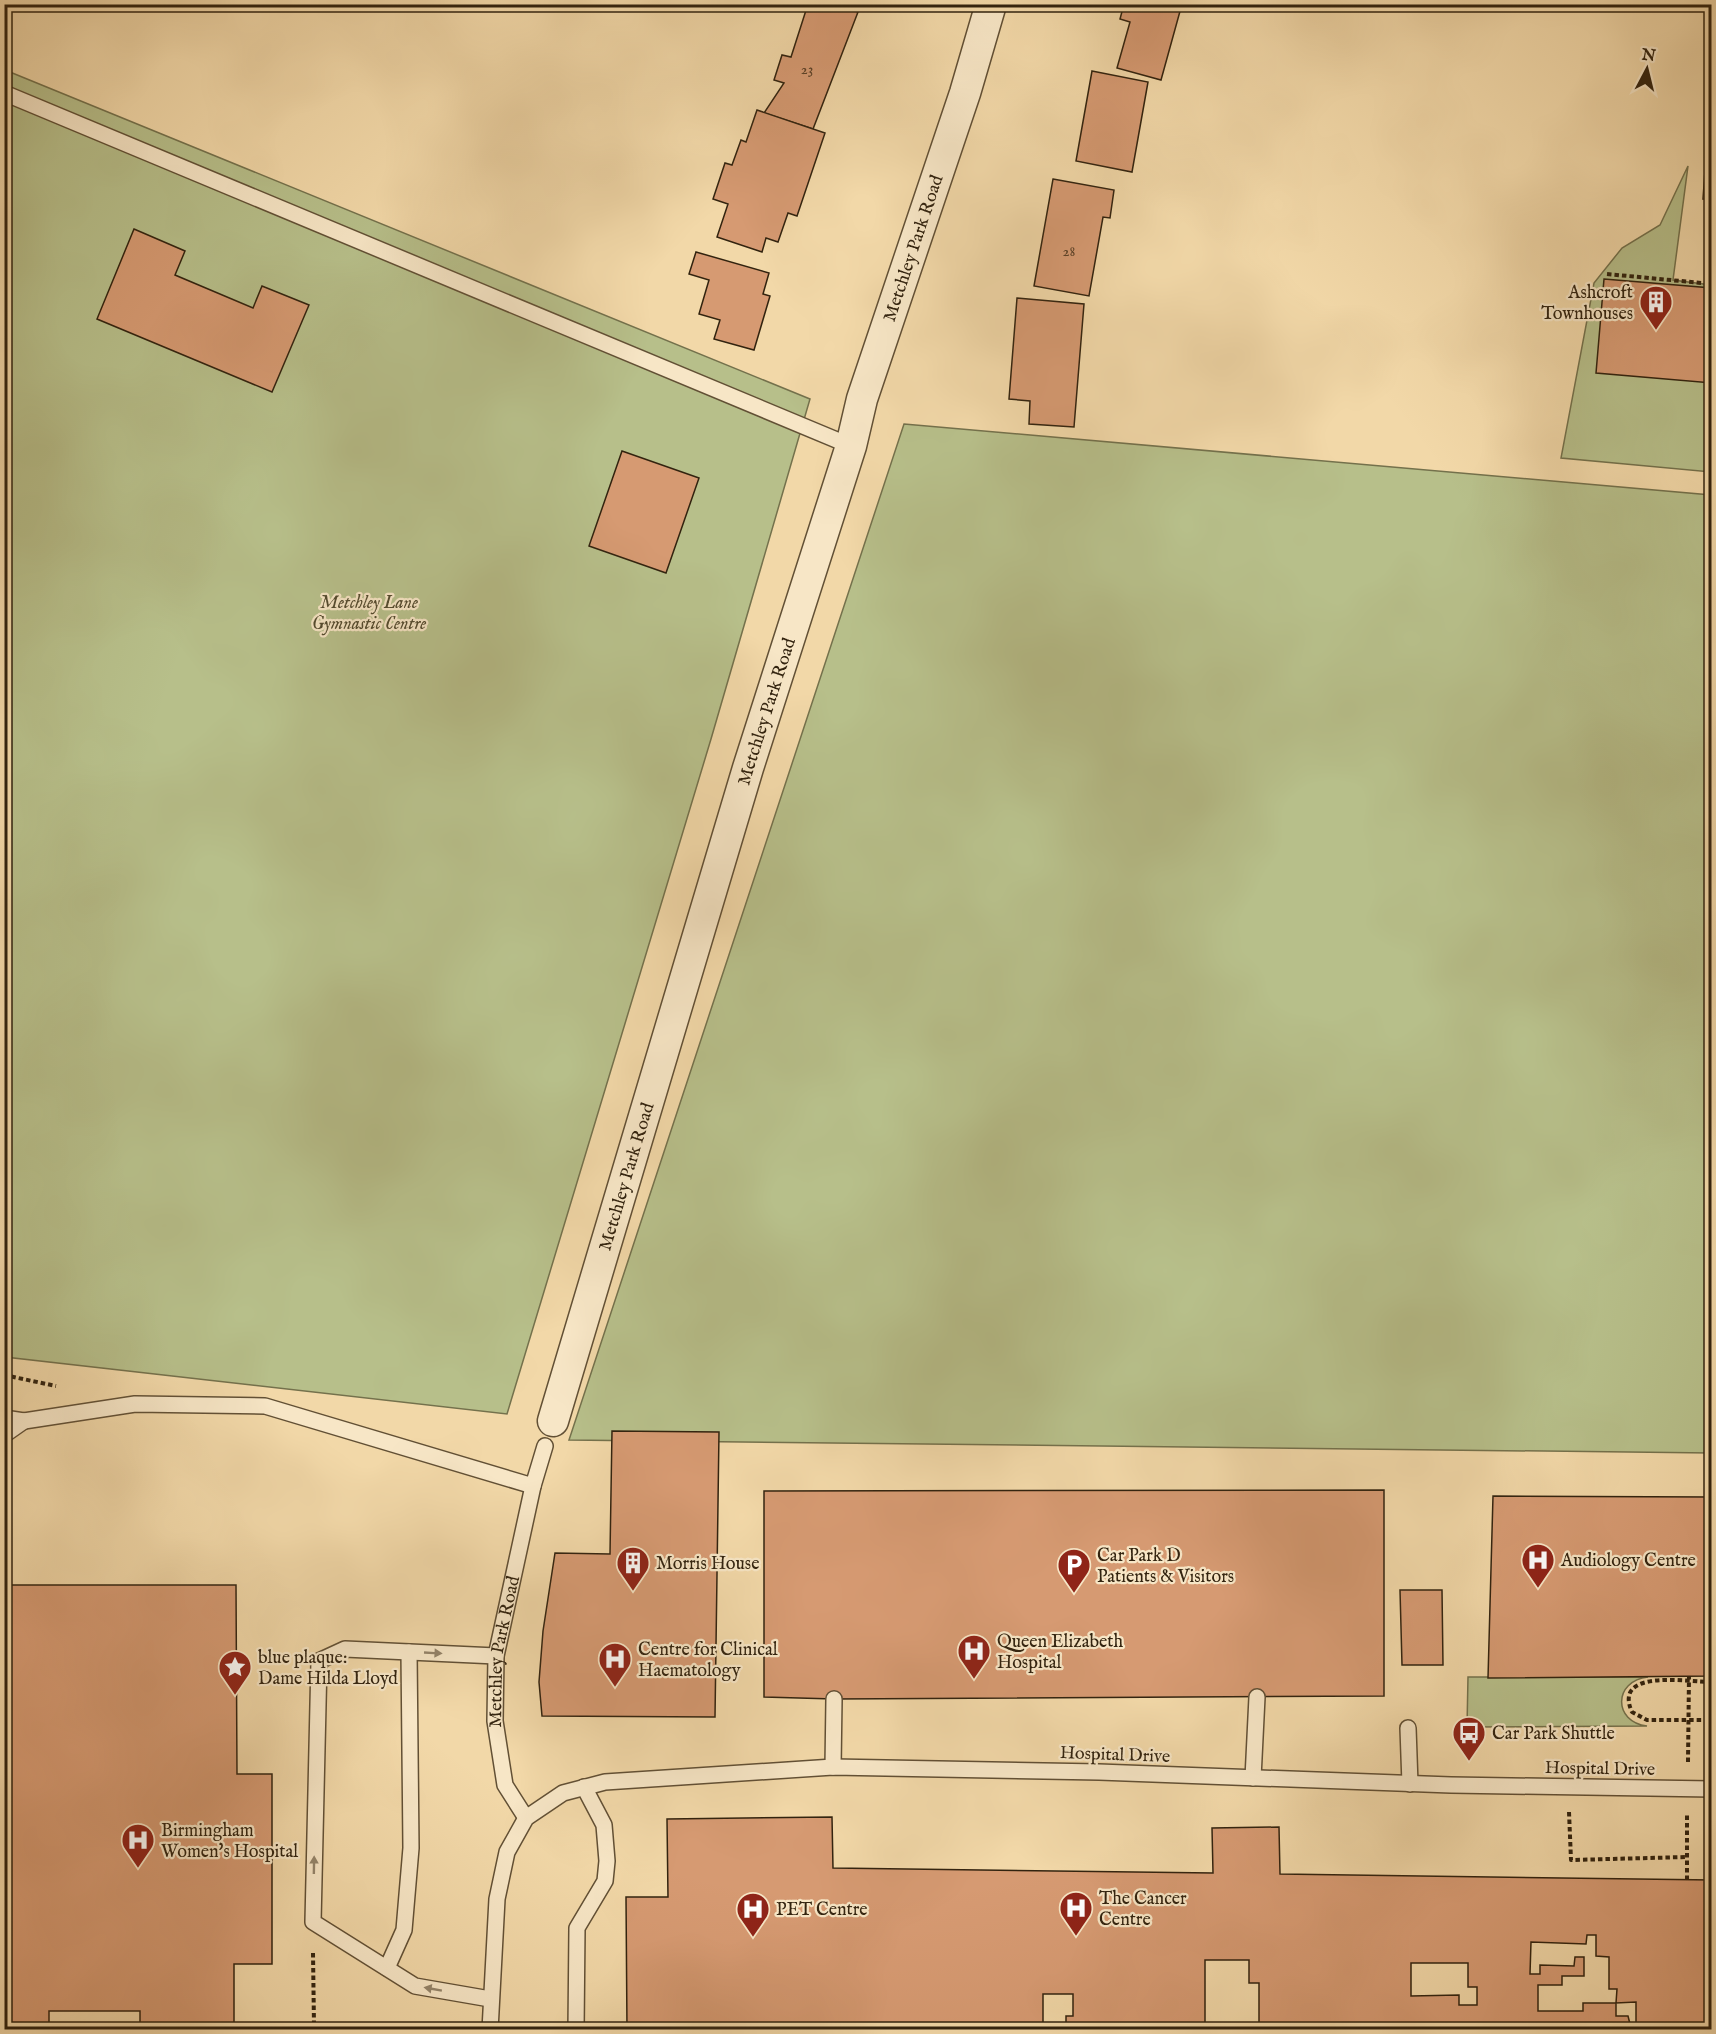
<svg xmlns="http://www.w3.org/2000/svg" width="1716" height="2034" font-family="'IM FELL English',serif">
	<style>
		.green { fill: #b7bf8a; stroke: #74714c; stroke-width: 1.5 }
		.building { fill: #d69a72; stroke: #32230f; stroke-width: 1.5; fill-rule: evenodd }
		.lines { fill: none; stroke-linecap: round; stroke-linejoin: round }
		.service-casing { stroke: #625035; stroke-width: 18 }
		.minor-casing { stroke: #625035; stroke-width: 33 }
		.path { stroke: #32230f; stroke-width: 4; stroke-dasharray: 4.5 3; stroke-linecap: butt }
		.service { stroke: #f7e6c6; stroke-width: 15 }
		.minor { stroke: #f7e6c6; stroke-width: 30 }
		.oneway { fill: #94846a }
		.labels { text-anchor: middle; stroke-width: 4.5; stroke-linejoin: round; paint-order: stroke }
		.number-label { font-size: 15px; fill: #5b4128 }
		.street-label { font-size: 18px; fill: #32230f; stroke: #f7e6c6 }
		.poi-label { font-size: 18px; fill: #32230f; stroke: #f7e6c6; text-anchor: start }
		.park-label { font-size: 18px; font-style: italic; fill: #534a2e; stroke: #f7e6c6 }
	</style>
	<rect width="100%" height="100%" fill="#f2d8a8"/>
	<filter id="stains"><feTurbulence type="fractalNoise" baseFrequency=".00333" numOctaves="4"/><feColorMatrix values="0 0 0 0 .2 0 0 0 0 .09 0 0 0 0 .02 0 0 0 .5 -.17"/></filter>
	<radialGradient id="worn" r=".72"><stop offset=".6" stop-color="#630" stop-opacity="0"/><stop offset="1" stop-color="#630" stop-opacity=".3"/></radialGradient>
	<g class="green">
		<polygon points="5,70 810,399 711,739 507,1414 5,1357"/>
		<polygon points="1688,166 1673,280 1711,285 1711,472 1561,458 1594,283 1622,248 1660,225"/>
		<polygon points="904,424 1711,495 1711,1453 569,1440"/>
		<path d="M1468 1677H1648C1613 1681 1613 1722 1647 1726L1467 1727Z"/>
	</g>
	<g class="building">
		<polygon points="808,4 833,4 858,12 813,129 764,113 784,83 774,80 782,55 791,57"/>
		<polygon points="1124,4 1182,4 1161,80 1117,68 1130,22 1120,19"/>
		<polygon points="1092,71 1148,82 1132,172 1076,161"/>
		<polygon points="1712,72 1712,200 1703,199"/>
		<polygon points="757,110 825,133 797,216 788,213 778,242 766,238 762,252 717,237 728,204 713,199 725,163 732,165 741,140 746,142"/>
		<polygon points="1053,179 1114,190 1110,218 1103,217 1089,296 1034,286"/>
		<polygon points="134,229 185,251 175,275 253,308 262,286 309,305 272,392 97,319"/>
		<polygon points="696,252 769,273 763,294 770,296 754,350 714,339 720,320 699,314 709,280 689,274"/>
		<polygon points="1604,279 1712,288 1712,383 1596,373"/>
		<polygon points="1017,298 1084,304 1074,427 1029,424 1030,401 1009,399"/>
		<polygon points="622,451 699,478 666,573 589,546"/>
		<polygon points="612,1431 719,1432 715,1717 542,1716 539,1682 543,1631 555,1553 610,1554"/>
		<polygon points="1384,1490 1384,1696 834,1699 764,1697 764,1491"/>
		<polygon points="1493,1496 1712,1497 1712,1676 1488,1678"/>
		<polygon points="4,1585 236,1585 237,1774 272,1774 272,1964 234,1964 234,2030 140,2030 140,2011 49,2011 49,2030 4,2030"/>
		<polygon points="1400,1590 1442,1590 1443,1665 1402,1665"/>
		<path d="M832 1817 833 1868 1213 1873 1212 1828 1279 1827 1280 1874 1712 1880V2030H1259V1983H1249V1960H1205V2030H1066V2016H1073V1994H1043V2030H627L626 1897H668L667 1819ZM1587 1935H1596V1956L1609 1957V1989H1617L1616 2003 1636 2002V2024H1630L1628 2016H1616V2003H1583V2011H1538V1985H1562V1976H1584V1957H1575L1574 1966 1540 1965V1974H1530L1531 1942 1586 1944ZM1411 1963H1468V1987H1477V2005H1459V1995L1411 1996Z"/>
	</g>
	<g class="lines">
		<g class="service-casing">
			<g id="service">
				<polyline points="4,93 851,446"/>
				<polyline points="4,1418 24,1421 4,1435"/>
				<polyline points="24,1421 135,1404 265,1406 533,1486"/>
				<polyline points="1408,1728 1410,1784"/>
				<polyline points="833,1767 834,1699"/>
				<polyline points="1253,1778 1257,1697"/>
				<path id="s1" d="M526 1818 505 1785 495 1721 496 1656 533 1486 545 1446"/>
				<polyline points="387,1968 404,1930 411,1848 409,1652"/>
				<polyline points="490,1999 415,1986 313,1922 319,1661 345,1649 496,1656"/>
				<polyline points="490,2030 497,1899 507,1852 526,1818 563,1793 605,1782 833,1767 1099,1772 1451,1785 1712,1789"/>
				<polyline points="576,2030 577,1928 605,1881 607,1861 604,1825 584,1787"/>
			</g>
		</g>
		<g class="minor-casing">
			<g id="minor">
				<path id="s2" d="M553 1421 748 768 851 446 862 399 965 93 991 4"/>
			</g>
		</g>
		<g class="path">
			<polyline points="1607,274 1712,284"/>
			<polyline points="4,1375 56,1386"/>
			<path d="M1712 1682C1689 1682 1612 1668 1632 1712L1647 1720H1712"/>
			<polyline points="1688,1762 1689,1676"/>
			<polyline points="1569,1812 1571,1860 1687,1857"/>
			<polyline points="1687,1880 1687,1815"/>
			<polyline points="313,1953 314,2026"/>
		</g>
		<use href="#service" class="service"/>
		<use href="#minor" class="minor"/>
	</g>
	<defs><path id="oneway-solid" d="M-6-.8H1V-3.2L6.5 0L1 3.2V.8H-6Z" transform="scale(1.5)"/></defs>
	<g class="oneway">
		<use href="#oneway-solid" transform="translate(433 1653) rotate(3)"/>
		<use href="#oneway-solid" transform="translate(314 1865) rotate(-89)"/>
		<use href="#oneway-solid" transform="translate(433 1989) rotate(-170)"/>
	</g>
	<defs>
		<g id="building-pin" transform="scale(1.725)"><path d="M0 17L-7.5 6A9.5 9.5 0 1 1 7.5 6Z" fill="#8f2418" stroke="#f7e6c6"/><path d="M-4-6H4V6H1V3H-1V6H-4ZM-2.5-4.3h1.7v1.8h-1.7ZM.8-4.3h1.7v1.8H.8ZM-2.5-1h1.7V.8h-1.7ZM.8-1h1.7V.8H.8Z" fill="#fff"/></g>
		<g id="hospital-pin" transform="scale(1.725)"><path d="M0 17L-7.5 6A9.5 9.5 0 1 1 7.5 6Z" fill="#8f2418" stroke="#f7e6c6"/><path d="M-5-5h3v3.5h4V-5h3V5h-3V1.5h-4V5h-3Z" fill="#fff"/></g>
		<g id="parking-pin" transform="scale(1.725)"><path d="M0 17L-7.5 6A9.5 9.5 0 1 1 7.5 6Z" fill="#8f2418" stroke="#f7e6c6"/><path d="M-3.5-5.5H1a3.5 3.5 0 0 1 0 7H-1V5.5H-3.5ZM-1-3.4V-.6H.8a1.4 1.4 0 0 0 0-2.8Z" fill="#fff"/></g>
		<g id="sight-pin" transform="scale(1.725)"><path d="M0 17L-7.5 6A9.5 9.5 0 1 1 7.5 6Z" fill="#8f2418" stroke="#f7e6c6"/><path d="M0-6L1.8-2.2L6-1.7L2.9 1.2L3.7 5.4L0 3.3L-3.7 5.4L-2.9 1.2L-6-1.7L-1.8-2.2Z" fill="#fff"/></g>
		<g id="bus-pin" transform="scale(1.725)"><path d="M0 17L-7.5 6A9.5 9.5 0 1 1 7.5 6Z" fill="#8f2418" stroke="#f7e6c6"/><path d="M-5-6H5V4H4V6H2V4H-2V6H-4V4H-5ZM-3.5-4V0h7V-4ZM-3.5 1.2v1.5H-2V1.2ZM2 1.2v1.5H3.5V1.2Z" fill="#fff"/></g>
	</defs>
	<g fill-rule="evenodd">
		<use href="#building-pin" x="1656" y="302"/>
		<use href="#hospital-pin" x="1538" y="1560"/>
		<use href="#building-pin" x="633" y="1563"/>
		<use href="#parking-pin" x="1074" y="1565"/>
		<use href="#hospital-pin" x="974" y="1651"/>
		<use href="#hospital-pin" x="615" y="1659"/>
		<use href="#sight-pin" x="235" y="1667"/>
		<use href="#bus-pin" x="1469" y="1733"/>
		<use href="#hospital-pin" x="138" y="1840"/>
		<use href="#hospital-pin" x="1076" y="1908"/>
		<use href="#hospital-pin" x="753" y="1909"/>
	</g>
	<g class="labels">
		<g class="number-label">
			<text x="807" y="74">23</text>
			<text x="1069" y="256">28</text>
		</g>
		<g class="street-label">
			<text dy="6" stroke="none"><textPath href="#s2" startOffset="1227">Metchley Park Road</textPath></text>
			<text dy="6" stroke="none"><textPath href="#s2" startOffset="741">Metchley Park Road</textPath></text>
			<text dy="6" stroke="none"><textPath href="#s2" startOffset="255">Metchley Park Road</textPath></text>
			<text dy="6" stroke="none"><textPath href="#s1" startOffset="174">Metchley Park Road</textPath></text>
			<text transform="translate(1115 1754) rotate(2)" y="6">Hospital Drive</text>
			<text transform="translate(1600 1768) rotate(1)" y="6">Hospital Drive</text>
		</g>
		<g class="poi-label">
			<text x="1633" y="298" text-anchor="end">Ashcroft<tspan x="1633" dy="21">Townhouses</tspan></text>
			<text x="1097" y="1561">Car Park D<tspan x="1097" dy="21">Patients &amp; Visitors</tspan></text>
			<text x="1561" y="1566">Audiology Centre</text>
			<text x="656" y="1569">Morris House</text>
			<text x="997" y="1647">Queen Elizabeth<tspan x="997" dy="21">Hospital</tspan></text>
			<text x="638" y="1655">Centre for Clinical<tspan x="638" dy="21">Haematology</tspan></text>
			<text x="258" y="1663">blue plaque:<tspan x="258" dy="21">Dame Hilda Lloyd</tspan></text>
			<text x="1492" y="1739">Car Park Shuttle</text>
			<text x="161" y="1836">Birmingham<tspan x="161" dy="21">Women's Hospital</tspan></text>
			<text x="1099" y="1904">The Cancer<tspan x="1099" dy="21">Centre</tspan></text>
			<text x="776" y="1915">PET Centre</text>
		</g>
		<g class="park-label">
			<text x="369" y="608">Metchley Lane<tspan x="369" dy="21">Gymnastic Centre</tspan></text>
		</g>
	</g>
	<rect width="1716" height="2034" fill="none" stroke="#f2d8a8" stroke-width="24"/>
	<rect x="6" y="6" width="1704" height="2022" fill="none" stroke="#32230f" stroke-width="3"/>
	<rect x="12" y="12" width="1692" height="2010" fill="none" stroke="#32230f" stroke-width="1.5"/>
	<g transform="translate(1647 69) rotate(7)" stroke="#f7e6c6" stroke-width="4.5" paint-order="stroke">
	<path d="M0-4.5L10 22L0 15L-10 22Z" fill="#32230f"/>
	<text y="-9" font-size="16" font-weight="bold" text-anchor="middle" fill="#32230f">N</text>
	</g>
	<rect width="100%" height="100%" filter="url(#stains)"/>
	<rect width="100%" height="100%" fill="url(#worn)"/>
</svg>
